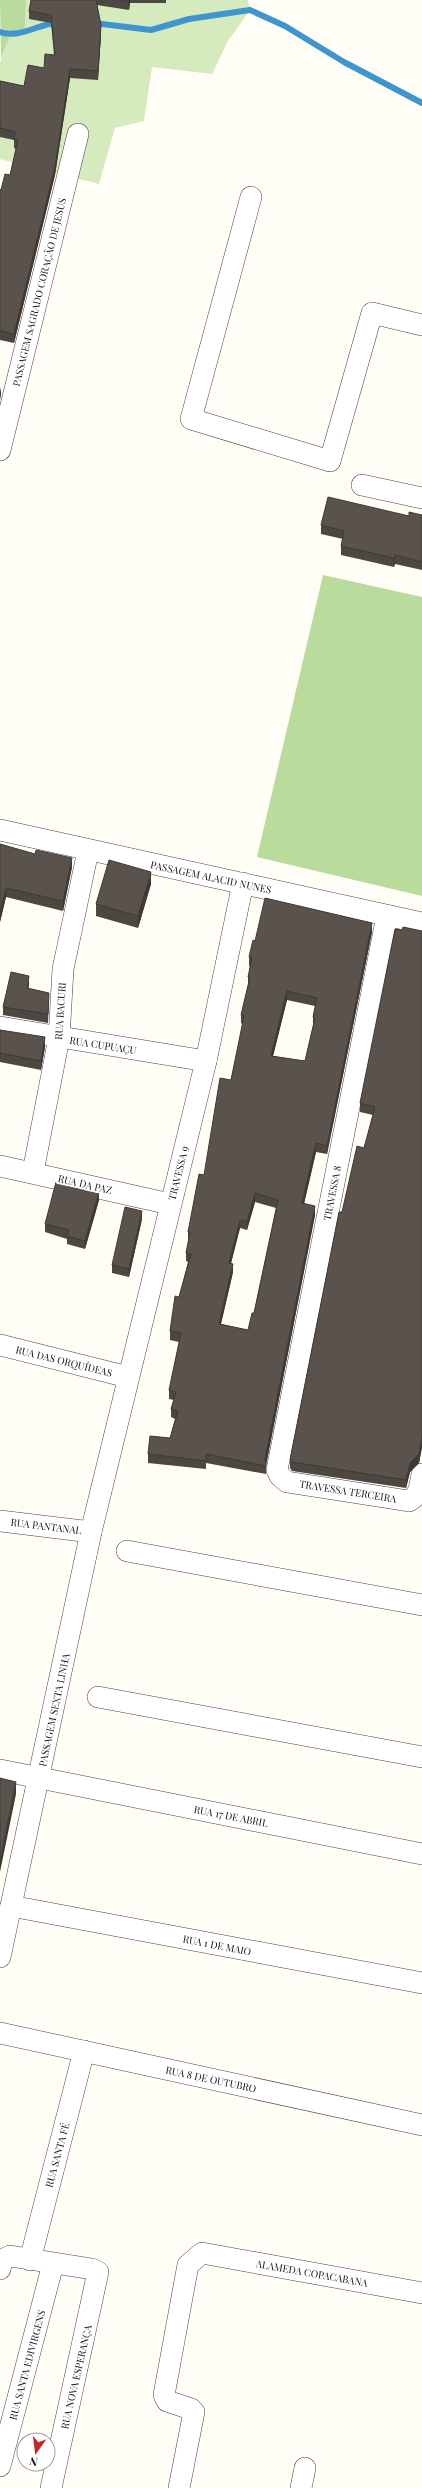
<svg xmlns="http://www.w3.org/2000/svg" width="422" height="2488" font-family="'Playfair Display',serif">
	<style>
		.green { fill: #d5ebbd }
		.forest { fill: #b9dc9c }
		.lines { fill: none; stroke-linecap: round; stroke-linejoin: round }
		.stream { stroke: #3f96cf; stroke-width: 6 }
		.minor-casing { stroke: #444; stroke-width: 22 }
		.minor { stroke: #fff; stroke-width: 21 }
		.wall { fill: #4d4742; fill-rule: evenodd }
		.shaded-wall { fill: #3f3936 }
		.building { fill: #5a524d; stroke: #3f3936; fill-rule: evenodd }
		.labels { text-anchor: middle; stroke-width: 4; stroke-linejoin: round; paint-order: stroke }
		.street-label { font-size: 10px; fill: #111; stroke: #fff }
	</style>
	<rect width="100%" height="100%" fill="#fffdf5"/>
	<polygon class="green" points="26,0 248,0 250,10 228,41 212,74 152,67 144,121 115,128 99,184 0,159 0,63 10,36 25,28"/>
	<g class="forest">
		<polygon points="0,0 26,0 25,28 10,36 1,59"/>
		<polygon points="323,575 422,597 422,896 257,857"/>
	</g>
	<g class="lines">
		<g class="stream">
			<polyline points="94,23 151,30 189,19 250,10 285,26 344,62 422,103"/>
			<path d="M0 32C20 39 37 24 57 23"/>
		</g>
		<g class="minor-casing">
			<g id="minor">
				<polyline points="251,197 191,419 330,461 372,313 422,325"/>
				<polyline points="0,450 78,134"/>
				<polyline points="362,485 422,498"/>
				<polyline points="0,830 422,923"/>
				<path d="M387 916 277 1470 280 1476 287 1482 409 1501C420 1495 420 1485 422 1474"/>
				<polyline points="0,1027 206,1061"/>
				<polyline points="0,1166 170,1204"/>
				<polyline points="33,1172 59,1038 63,969 88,851"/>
				<polyline points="0,1345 128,1377"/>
				<polyline points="0,1521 91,1532"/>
				<polyline points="127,1551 422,1605"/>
				<polyline points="98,1697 422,1757"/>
				<polyline points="0,1770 422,1854"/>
				<polyline points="11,1906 422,1983"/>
				<polyline points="0,1957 91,1532 206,1061 243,883"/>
				<polyline points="0,2033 422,2125"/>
				<polyline points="30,2260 84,2051"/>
				<polyline points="0,2269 2,2260 10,2256 92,2269 98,2272 51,2488"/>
				<polyline points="0,2466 53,2264"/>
				<polyline points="179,2488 194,2412 191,2409 167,2401 164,2395 188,2265 202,2253 422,2293"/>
				<polyline points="301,2488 305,2468"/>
			</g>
		</g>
		<use href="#minor" class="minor"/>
	</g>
	<g class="wall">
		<polygon points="31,0 166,0 166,3 130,3 129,10 97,5 101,34 98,80 70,78 55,175 14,343 0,340 0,189 1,190 10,175 16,149 14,148 14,140 0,137 0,81 24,86 44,68 54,55 51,23 29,19 29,11"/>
		<polygon points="422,515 422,570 395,564 394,567 341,555 341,546 343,539 321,534 321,525 409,516"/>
		<polygon points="0,844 72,867 63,911 6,897 0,922"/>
		<polygon points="151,884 138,928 96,916 96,904"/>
		<polygon points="402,930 422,931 422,1447 419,1463 410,1472 406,1488 292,1471 290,1468 290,1460 342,1212 364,1148 373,1115 360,1112 360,1103"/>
		<path d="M372 932 327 1154 316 1152 304 1204 315 1215 266 1464V1474L206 1463V1469L148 1463V1454L170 1438 175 1419 171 1417V1409L174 1400 169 1399V1390L179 1342 170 1340V1331L188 1262 186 1261V1253L189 1240H188V1232L231 1080 243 1024 241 1023V1015L248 985V977L250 966H249V957L255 941ZM287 1000 315 1006 313 1017V1026L305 1061 273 1056ZM255 1202 276 1208 254 1313 248 1330 221 1324 233 1272 231 1263 240 1228 247 1230Z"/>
		<polygon points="29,985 28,988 49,1001 48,1023 3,1015 3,1007"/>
		<polygon points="0,1030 45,1047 41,1070 0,1062 0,1063"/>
		<polygon points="99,1200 85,1249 67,1244 67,1239 45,1232 45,1224"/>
		<polygon points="142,1219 129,1277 112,1273 112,1265"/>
	</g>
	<g class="shaded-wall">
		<polygon points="129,0 130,0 130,3 129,10"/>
		<polygon points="101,25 101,34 98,80 98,71"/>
		<polygon points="70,69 70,78 55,175 14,343 14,334"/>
		<polygon points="1,387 1,395 0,400 0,392"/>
		<polygon points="395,555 395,564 394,567 394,558"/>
		<polygon points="72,858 72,867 63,911 63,901"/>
		<polygon points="151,872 151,884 138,928 138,916"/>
		<polygon points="6,888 6,897 0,922 0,913"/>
		<polygon points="372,923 372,932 327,1154 327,1146"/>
		<polygon points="29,976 29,985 27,996 27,988"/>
		<polygon points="287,991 287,1000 271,1064 271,1056"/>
		<polygon points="45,1037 45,1047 41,1070 41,1061"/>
		<polygon points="316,1143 316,1152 302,1212 302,1203"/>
		<polygon points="99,1192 99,1200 85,1249 85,1241"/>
		<polygon points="255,1193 255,1202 247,1230 247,1222"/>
		<polygon points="315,1206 315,1215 266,1466 265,1459"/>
		<polygon points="142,1211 142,1219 129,1277 129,1269"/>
		<polygon points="240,1220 240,1228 229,1271 229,1263"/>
		<polygon points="233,1264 233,1272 219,1332 219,1324"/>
		<polygon points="422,1438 422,1447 419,1463 410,1472 406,1488 406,1480 410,1463"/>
		<polygon points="16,1782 16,1794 0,1872 0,1860"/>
	</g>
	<g class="building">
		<polygon points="31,0 96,0 101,25 98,71 70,69 55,167 14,334 0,331 0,189 1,190 5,174 10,175 18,140 14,140 15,132 0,128 0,81 24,86 28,65 44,68 45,54 55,55 51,15 29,11"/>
		<polygon points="119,0 129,0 129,2"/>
		<polygon points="328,497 409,516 409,512 422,515 422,562 395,555 394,558 341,546 344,531 321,525"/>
		<polygon points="0,844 35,854 36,850 72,858 63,901 6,888 0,913"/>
		<polygon points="109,860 151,872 138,916 96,904"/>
		<path d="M265 898 372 923 327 1146 316 1143 302 1203 315 1206 265 1459 266 1466 206 1454V1461L148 1454 150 1436 170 1438 178 1411 171 1409 176 1392 169 1390 181 1333 170 1331 175 1296 179 1297 191 1254 186 1253 190 1232H188L199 1174 204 1175 220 1078 231 1080 244 1016 241 1015 250 977H248L252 958 249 957 253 940 255 941ZM287 991 317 998 313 1017 315 1018 305 1061 271 1056ZM255 1193 278 1200 254 1313H252L248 1330 219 1324 233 1264 229 1263 240 1220 247 1222Z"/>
		<polygon points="403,927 422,931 422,1438 419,1454 410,1463 406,1480 292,1462 290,1460 339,1212 342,1212 357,1146 364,1148 375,1107 360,1103 395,929 402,930"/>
		<polygon points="11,972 29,976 27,988 49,993 48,1014 3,1007"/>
		<polygon points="0,1030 45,1037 41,1061 0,1053 0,1054"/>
		<polygon points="56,1182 99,1192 85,1241 67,1236 69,1230 45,1224"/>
		<polygon points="125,1207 142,1211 129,1269 112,1265"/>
		<polygon points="0,1778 16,1782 0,1860"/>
	</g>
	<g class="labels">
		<g class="street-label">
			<text transform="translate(39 292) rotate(-76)" y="4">PASSAGEM SAGRADO CORAÇÃO DE JESUS</text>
			<text transform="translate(211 877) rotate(12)" y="4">PASSAGEM ALACID NUNES</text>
			<text transform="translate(60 1011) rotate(-86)" y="4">RUA BACURI</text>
			<text transform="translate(103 1045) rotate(9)" y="4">RUA CUPUAÇU</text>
			<text transform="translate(178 1173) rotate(-76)" y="4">TRAVESSA 9</text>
			<text transform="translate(85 1184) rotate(13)" y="4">RUA DA PAZ</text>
			<text transform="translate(332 1193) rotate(-79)" y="4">TRAVESSA 8</text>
			<text transform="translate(64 1361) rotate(14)" y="4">RUA DAS ORQUÍDEAS</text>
			<text transform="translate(348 1491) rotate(9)" y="4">TRAVESSA TERCEIRA</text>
			<text transform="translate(46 1526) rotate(7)" y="4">RUA PANTANAL</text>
			<text transform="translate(54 1710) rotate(-78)" y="4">PASSAGEM SEXTA LINHA</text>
			<text transform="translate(231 1816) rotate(11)" y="4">RUA 17 DE ABRIL</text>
			<text transform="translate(217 1945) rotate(11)" y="4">RUA 1 DE MAIO</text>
			<text transform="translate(211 2079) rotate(12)" y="4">RUA 8 DE OUTUBRO</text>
			<text transform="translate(57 2155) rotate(-75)" y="4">RUA SANTA FÉ</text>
			<text transform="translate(312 2273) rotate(10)" y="4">ALAMEDA COPACABANA</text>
			<text transform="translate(27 2365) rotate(-75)" y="4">RUA SANTA EDIVIRGENS</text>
			<text transform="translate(76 2377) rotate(-77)" y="4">RUA NOVA ESPERANÇA</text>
		</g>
	</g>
	<g transform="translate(36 2452) rotate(194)"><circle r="19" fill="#ffffff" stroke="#a0a0a0"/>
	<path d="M0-3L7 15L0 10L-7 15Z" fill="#c4262e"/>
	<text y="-6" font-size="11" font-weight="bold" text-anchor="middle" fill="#111111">N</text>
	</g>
</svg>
